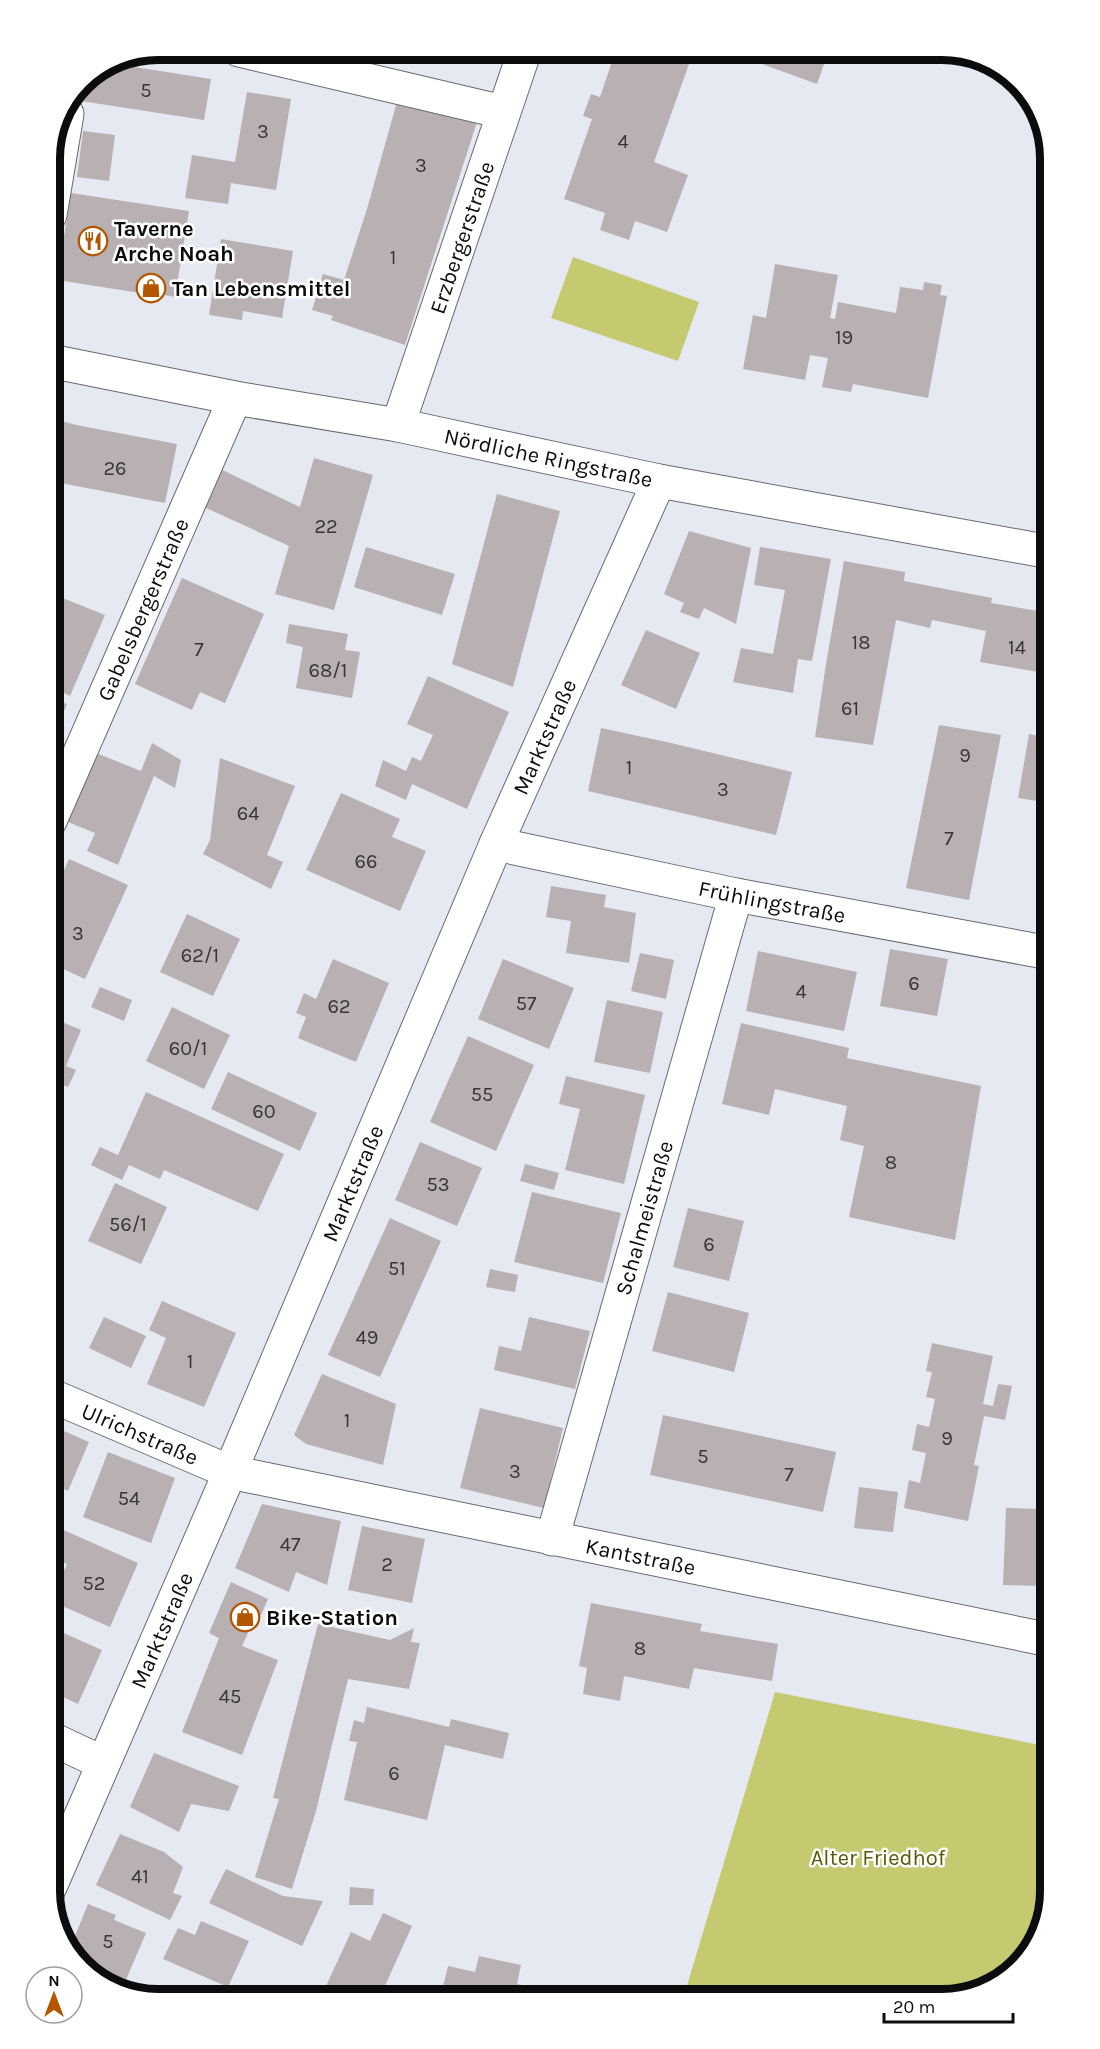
<svg xmlns="http://www.w3.org/2000/svg" width="1100" height="2049" font-family="Karla,sans-serif">
	<style>
		.green { fill: #c5c970 }
		.building { fill: #b9b0b3 }
		.lines { fill: none; stroke-linecap: round; stroke-linejoin: round }
		.street-casing { stroke: #666a71; stroke-width: 35 }
		.secondary-casing { stroke: #666a71; stroke-width: 35 }
		.street { stroke: #fff; stroke-width: 33 }
		.secondary { stroke: #fff; stroke-width: 33 }
		.labels { text-anchor: middle; stroke-width: 5; stroke-linejoin: round; paint-order: stroke }
		.number-label { font-size: 20px; fill: #363537 }
		.poi-label { font-size: 22px; font-weight: bold; fill: #0a0c0e; stroke: #fff; text-anchor: start }
		.street-label { font-size: 22px; fill: #0a0c0e; stroke: #fff }
		.park-label { font-size: 22px; fill: #595a08; stroke: #fff }
		.rim { fill: none; stroke: #0a0c0e; stroke-width: 8 }
	</style>
	<rect width="100%" height="100%" fill="#e5e9f1"/>
	<g class="green">
		<polygon points="573,257 699,302 678,361 551,318"/>
		<polygon points="775,1692 1050,1747 1050,1891 1032,1952 984,1991 942,1999 683,1999"/>
	</g>
	<g class="building">
		<polygon points="432,50 480,50 478,61"/>
		<polygon points="616,50 694,50 654,162 688,175 667,232 635,221 629,240 600,230 605,213 564,199 592,119 583,116 591,94 600,97"/>
		<polygon points="767,50 829,50 817,84 762,64"/>
		<polygon points="109,63 211,79 204,120 81,101 85,79"/>
		<polygon points="247,92 291,99 276,190 231,183 228,204 185,198 192,155 235,162"/>
		<polygon points="398,98 477,122 405,345 331,320 333,316 312,310 323,274 344,280 367,209"/>
		<polygon points="83,131 115,135 109,181 77,177"/>
		<polygon points="71,193 189,211 175,297 160,294 159,302 139,299 140,293 57,280"/>
		<polygon points="221,239 293,251 282,318 243,311 242,320 209,315"/>
		<polygon points="775,264 838,275 830,318 835,319 838,302 896,313 900,287 923,290 924,282 942,285 940,295 947,296 928,398 853,384 851,392 822,387 828,358 810,355 805,380 743,369 753,315 766,318"/>
		<polygon points="50,418 76,425 177,444 165,503 50,481"/>
		<polygon points="314,458 373,475 334,610 275,594 289,546 204,507 220,469 300,507"/>
		<polygon points="497,494 560,511 513,687 452,664"/>
		<polygon points="689,531 751,548 736,624 704,608 699,619 680,612 684,603 664,594"/>
		<polygon points="366,547 455,574 442,615 354,587"/>
		<polygon points="760,547 831,559 812,661 798,659 793,693 733,682 741,648 773,654 785,590 754,585"/>
		<polygon points="844,561 905,572 904,581 992,598 991,603 1050,613 1050,674 980,662 986,631 932,620 930,628 896,620 873,745 815,737 826,664"/>
		<polygon points="182,578 264,614 225,703 200,692 192,710 135,684"/>
		<polygon points="50,593 105,615 70,696 50,686"/>
		<polygon points="289,624 348,634 345,650 360,652 352,698 296,688 303,647 286,643"/>
		<polygon points="646,630 700,653 676,709 621,685"/>
		<polygon points="428,676 509,712 467,809 412,784 406,800 375,786 383,760 406,771 412,757 421,761 433,735 407,724"/>
		<polygon points="50,697 67,704 50,745"/>
		<polygon points="939,725 1001,735 969,900 906,888"/>
		<polygon points="601,728 671,743 792,772 776,835 588,791"/>
		<polygon points="1029,734 1050,738 1050,803 1018,798"/>
		<polygon points="152,743 181,760 175,788 154,776 118,865 87,851 95,833 68,822 96,753 141,771"/>
		<polygon points="220,758 295,786 267,855 283,862 271,889 203,854 210,840"/>
		<polygon points="341,793 400,819 392,837 426,851 400,911 306,870"/>
		<polygon points="69,859 128,885 85,979 50,963 50,902"/>
		<polygon points="551,886 606,895 604,907 636,913 629,963 566,953 571,921 546,917"/>
		<polygon points="187,914 240,939 213,996 160,972"/>
		<polygon points="890,949 948,959 937,1016 880,1006"/>
		<polygon points="758,951 857,972 844,1031 746,1011"/>
		<polygon points="640,953 674,960 666,999 631,991"/>
		<polygon points="333,959 389,983 356,1062 298,1038 306,1017 296,1013 304,993 316,999"/>
		<polygon points="503,959 574,988 549,1049 478,1019"/>
		<polygon points="100,987 132,1000 124,1021 91,1007"/>
		<polygon points="607,1000 663,1012 650,1073 594,1062"/>
		<polygon points="172,1007 230,1035 204,1089 146,1061"/>
		<polygon points="50,1017 81,1030 66,1066 76,1070 68,1087 60,1084 50,1110"/>
		<polygon points="741,1023 849,1048 847,1058 981,1086 955,1240 849,1217 864,1146 840,1140 847,1106 775,1089 769,1115 722,1104"/>
		<polygon points="468,1036 534,1065 496,1151 430,1122"/>
		<polygon points="228,1072 317,1113 300,1151 211,1109"/>
		<polygon points="566,1076 645,1095 624,1184 565,1170 580,1109 559,1104"/>
		<polygon points="146,1092 284,1154 258,1211 164,1170 160,1179 129,1165 122,1180 91,1165 100,1147 118,1155"/>
		<polygon points="420,1142 482,1168 457,1226 395,1200"/>
		<polygon points="525,1164 559,1173 554,1190 520,1181"/>
		<polygon points="115,1183 167,1207 141,1264 88,1241"/>
		<polygon points="532,1192 621,1213 603,1283 514,1262"/>
		<polygon points="688,1208 744,1221 729,1281 673,1267"/>
		<polygon points="390,1218 441,1241 380,1377 328,1355"/>
		<polygon points="490,1269 518,1275 515,1292 486,1287"/>
		<polygon points="50,1272 58,1276 50,1293"/>
		<polygon points="668,1292 749,1313 734,1372 652,1351"/>
		<polygon points="162,1301 236,1333 204,1407 147,1384 166,1338 149,1330"/>
		<polygon points="104,1317 146,1336 131,1368 89,1348"/>
		<polygon points="529,1317 590,1331 575,1389 494,1370 499,1346 521,1351"/>
		<polygon points="932,1343 993,1356 983,1404 993,1406 998,1384 1012,1386 1005,1420 984,1416 974,1465 979,1466 968,1521 904,1508 909,1480 920,1483 926,1453 912,1450 917,1424 929,1427 935,1399 926,1397 932,1372 926,1371"/>
		<polygon points="322,1374 396,1404 383,1465 306,1444 294,1435"/>
		<polygon points="480,1408 563,1428 544,1508 460,1488"/>
		<polygon points="663,1415 836,1452 823,1512 650,1475"/>
		<polygon points="50,1425 89,1442 68,1491 50,1482"/>
		<polygon points="108,1452 175,1478 151,1543 83,1517"/>
		<polygon points="859,1487 898,1492 893,1532 854,1528"/>
		<polygon points="262,1504 341,1521 327,1585 296,1572 289,1592 235,1568"/>
		<polygon points="1006,1508 1043,1509 1041,1586 1003,1585"/>
		<polygon points="50,1524 138,1563 110,1627 51,1601 67,1564 50,1557"/>
		<polygon points="362,1526 425,1539 412,1603 348,1590"/>
		<polygon points="231,1582 268,1599 261,1615 257,1613 242,1646 278,1660 242,1755 182,1732 219,1638 209,1633"/>
		<polygon points="591,1603 702,1624 700,1631 778,1644 772,1681 694,1668 689,1689 624,1676 620,1701 583,1694 587,1668 579,1666"/>
		<polygon points="318,1624 390,1640 414,1628 411,1642 420,1643 409,1689 348,1679 316,1811 292,1889 255,1877 279,1799 273,1798"/>
		<polygon points="50,1627 102,1650 78,1704 50,1691"/>
		<polygon points="367,1707 449,1727 451,1719 509,1733 503,1759 445,1745 427,1820 344,1800 357,1742 349,1741 354,1720 364,1723"/>
		<polygon points="154,1753 239,1786 229,1811 191,1804 179,1832 130,1807"/>
		<polygon points="120,1834 164,1852 183,1867 173,1893 182,1896 170,1920 96,1885"/>
		<polygon points="226,1869 283,1896 323,1901 302,1946 209,1903"/>
		<polygon points="350,1887 374,1889 373,1905 349,1905"/>
		<polygon points="88,1904 116,1915 114,1920 146,1933 122,1989 97,1981 70,1948"/>
		<polygon points="383,1913 412,1926 379,1999 320,1999 351,1932 370,1941"/>
		<polygon points="201,1921 249,1941 228,1987 163,1959 178,1928 195,1935"/>
		<polygon points="479,1956 521,1965 517,1984 540,1989 538,1999 440,1999 448,1966 475,1972"/>
	</g>
	<g class="lines">
		<g class="street-casing">
			<g id="street">
				<polyline points="239,50 503,112"/>
				<polyline points="50,215 67,114"/>
				<path id="s1" d="M398 425 525 50"/>
				<path id="s2" d="M50 821 235 398"/>
				<path id="s3" d="M496 844 736 895 1050 953"/>
				<path id="s4" d="M50 1395 230 1472 1050 1640"/>
				<path id="s5" d="M552 1539 736 895"/>
				<polyline points="50,1738 103,1763"/>
				<path id="s6" d="M50 1887 230 1472 496 844 659 481"/>
			</g>
		</g>
		<g class="secondary-casing">
			<g id="secondary">
				<path id="s7" d="M50 361 235 398 398 425 659 481 1050 552"/>
			</g>
		</g>
		<use href="#street" class="street"/>
		<use href="#secondary" class="secondary"/>
	</g>
	<defs>
		<g id="restaurant-ring" transform="scale(1.5)"><circle r="9.5" fill="#fff" stroke="#b45600" stroke-width="1.5"/><path d="M-5-6h1v4h1v-4h1v4h1v-4h1v5L-1.5 .5V6h-2V.5L-5-1ZM5-6V6H3V1.5H1.5Q1.5-4 5-6Z" fill="#b45600"/></g>
		<g id="shop-ring" transform="scale(1.5)"><circle r="9.5" fill="#fff" stroke="#b45600" stroke-width="1.5"/><path d="M-5-2.5h2.3a2.7 3.5 0 0 1 5.4 0H5L5.5 6h-11ZM-1.5-2.5h3a1.5 2.3 0 0 0-3 0Z" fill="#b45600"/></g>
	</defs>
	<g fill-rule="evenodd">
		<use href="#restaurant-ring" x="93" y="241"/>
		<use href="#shop-ring" x="151" y="288"/>
		<use href="#shop-ring" x="245" y="1617"/>
	</g>
	<g class="labels">
		<g class="number-label">
			<text x="146" y="97">5</text>
			<text x="263" y="138">3</text>
			<text x="623" y="148">4</text>
			<text x="421" y="172">3</text>
			<text x="393" y="264">1</text>
			<text x="844" y="344">19</text>
			<text x="115" y="475">26</text>
			<text x="326" y="533">22</text>
			<text x="861" y="649">18</text>
			<text x="1017" y="654">14</text>
			<text x="199" y="656">7</text>
			<text x="328" y="677">68/1</text>
			<text x="850" y="715">61</text>
			<text x="965" y="762">9</text>
			<text x="629" y="774">1</text>
			<text x="723" y="796">3</text>
			<text x="248" y="820">64</text>
			<text x="949" y="845">7</text>
			<text x="366" y="868">66</text>
			<text x="78" y="940">3</text>
			<text x="200" y="962">62/1</text>
			<text x="914" y="990">6</text>
			<text x="801" y="998">4</text>
			<text x="526" y="1010">57</text>
			<text x="339" y="1013">62</text>
			<text x="188" y="1055">60/1</text>
			<text x="482" y="1101">55</text>
			<text x="264" y="1118">60</text>
			<text x="891" y="1169">8</text>
			<text x="438" y="1191">53</text>
			<text x="128" y="1231">56/1</text>
			<text x="709" y="1251">6</text>
			<text x="397" y="1275">51</text>
			<text x="367" y="1344">49</text>
			<text x="190" y="1368">1</text>
			<text x="347" y="1427">1</text>
			<text x="947" y="1445">9</text>
			<text x="703" y="1463">5</text>
			<text x="515" y="1478">3</text>
			<text x="789" y="1481">7</text>
			<text x="129" y="1505">54</text>
			<text x="290" y="1551">47</text>
			<text x="387" y="1571">2</text>
			<text x="94" y="1590">52</text>
			<text x="640" y="1655">8</text>
			<text x="230" y="1703">45</text>
			<text x="394" y="1780">6</text>
			<text x="140" y="1883">41</text>
			<text x="108" y="1948">5</text>
		</g>
		<g class="poi-label">
			<text x="114" y="236">Taverne<tspan x="114" dy="25">Arche Noah</tspan></text>
			<text x="172" y="296">Tan Lebensmittel</text>
			<text x="266" y="1625">Bike-Station</text>
		</g>
		<g class="street-label">
			<text dy="8" stroke="none"><textPath href="#s1" startOffset="198">Erzbergerstraße</textPath></text>
			<text dy="8" stroke="none"><textPath href="#s7" startOffset="508">Nördliche Ringstraße</textPath></text>
			<text dy="8" stroke="none"><textPath href="#s2" startOffset="231">Gabelsbergerstraße</textPath></text>
			<text dy="8" stroke="none"><textPath href="#s6" startOffset="1252">Marktstraße</textPath></text>
			<text dy="8" stroke="none"><textPath href="#s3" startOffset="282">Frühlingstraße</textPath></text>
			<text dy="8" stroke="none"><textPath href="#s6" startOffset="766">Marktstraße</textPath></text>
			<text dy="8" stroke="none"><textPath href="#s5" startOffset="334">Schalmeistraße</textPath></text>
			<text dy="8" stroke="none"><textPath href="#s4" startOffset="98">Ulrichstraße</textPath></text>
			<text dy="8" stroke="none"><textPath href="#s4" startOffset="615">Kantstraße</textPath></text>
			<text dy="8" stroke="none"><textPath href="#s6" startOffset="280">Marktstraße</textPath></text>
		</g>
		<g class="park-label">
			<text x="878" y="1865">Alter Friedhof</text>
		</g>
	</g>
	<path d="M0 0H1100V2049H0ZM158 60H942A98 98 0 0 1 1040 158V1891A98 98 0 0 1 942 1989H158A98 98 0 0 1 60 1891V158A98 98 0 0 1 158 60Z" fill="#fff" fill-rule="evenodd"/>
	<path class="rim" d="M158 60H942A98 98 0 0 1 1040 158V1891A98 98 0 0 1 942 1989H158A98 98 0 0 1 60 1891V158A98 98 0 0 1 158 60Z"/>
	<g transform="translate(54 1995)"><circle r="28" fill="#ffffff" stroke="#9d9e9f" stroke-width="1.5"/>
	<path d="M0-4.5L10 22L0 15L-10 22Z" fill="#b45600"/>
	<text y="-9" font-size="16" font-weight="bold" text-anchor="middle" fill="#0a0c0e">N</text>
	</g>
	<path d="M884 2013v9h129v-9" fill="none" stroke="#0a0c0e" stroke-width="3"/>
	<text x="893" y="2013" font-size="18" fill="#0a0c0e" stroke="#ffffff" stroke-width="4.5" paint-order="stroke">20 m</text>
</svg>
